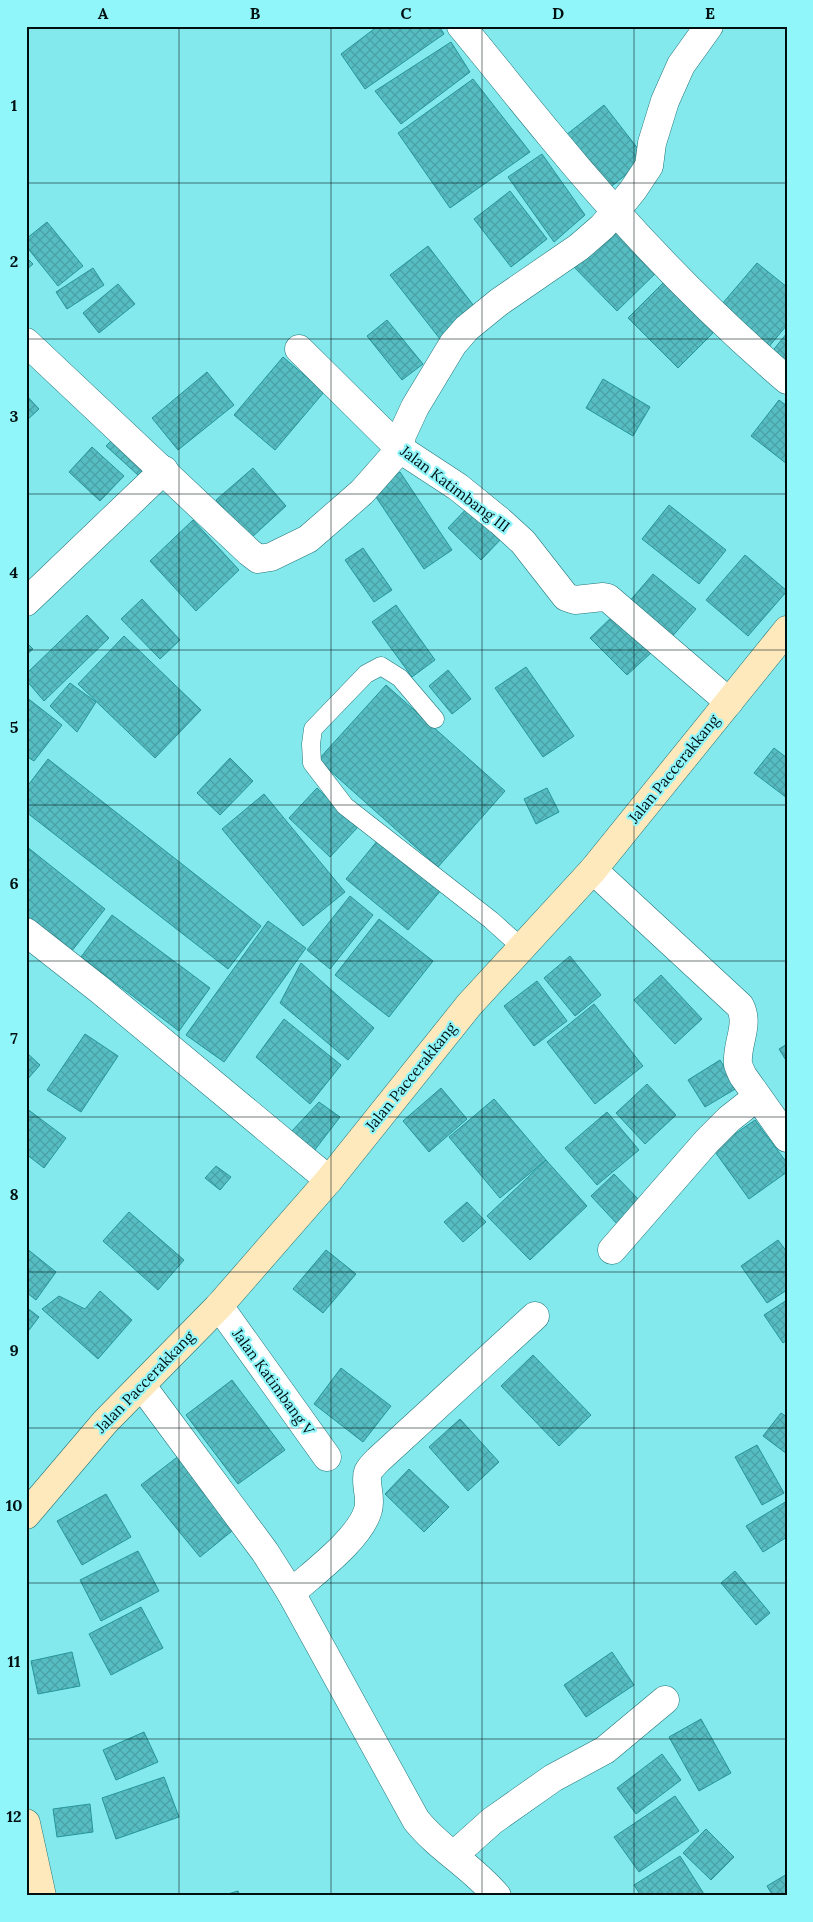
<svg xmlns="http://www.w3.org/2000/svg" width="813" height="1922" font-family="Lora,serif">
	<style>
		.building { fill: url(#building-cross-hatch); stroke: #26959a }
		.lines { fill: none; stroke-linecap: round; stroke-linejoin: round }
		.lane-casing { stroke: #247579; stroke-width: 19 }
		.street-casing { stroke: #247579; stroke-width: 29 }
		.secondary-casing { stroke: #247579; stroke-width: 29 }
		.lane { stroke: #fff; stroke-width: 18 }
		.street { stroke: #fff; stroke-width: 28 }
		.secondary { stroke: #fee9bc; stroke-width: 28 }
		.grid { fill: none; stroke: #001011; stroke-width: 1; stroke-opacity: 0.55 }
		.labels { text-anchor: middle; stroke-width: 4.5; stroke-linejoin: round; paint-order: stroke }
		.street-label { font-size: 15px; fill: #001011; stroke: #91f6fa }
		.neatline { fill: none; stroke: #001011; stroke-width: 2 }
		.grid-label { font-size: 16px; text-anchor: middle; font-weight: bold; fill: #001011 }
	</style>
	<defs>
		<pattern id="building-cross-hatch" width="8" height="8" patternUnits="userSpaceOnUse" patternTransform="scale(1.25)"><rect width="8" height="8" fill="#56bdc2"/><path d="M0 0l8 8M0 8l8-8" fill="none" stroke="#49a1a6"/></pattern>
	</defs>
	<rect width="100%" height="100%" fill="#83e9ed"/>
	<g class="building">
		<polygon points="378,26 439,26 444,34 365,89 341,54"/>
		<polygon points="451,42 470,72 401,124 375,91"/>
		<polygon points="473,79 530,152 450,208 398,133"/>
		<polygon points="604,105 646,159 608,189 566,135"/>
		<polygon points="542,154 585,215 554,242 508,177"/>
		<polygon points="510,191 547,239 511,267 474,219"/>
		<polygon points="47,222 83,266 58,286 26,246 26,239"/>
		<polygon points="616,226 660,269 617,311 571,264"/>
		<polygon points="428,246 477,310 440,339 390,275"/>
		<polygon points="26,257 33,264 26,270"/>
		<polygon points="757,263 787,287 787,325 767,349 722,304"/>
		<polygon points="93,268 104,285 67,309 56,292"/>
		<polygon points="665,281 716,330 678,368 628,318"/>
		<polygon points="118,284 135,304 99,333 83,313"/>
		<polygon points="387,320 423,364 402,380 367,336"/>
		<polygon points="787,333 787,368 770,354"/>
		<polygon points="283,357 324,392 275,450 234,415"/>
		<polygon points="207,372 234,405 178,450 152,418"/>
		<polygon points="603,379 650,407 633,436 586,408"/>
		<polygon points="26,395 39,409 26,421"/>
		<polygon points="779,400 787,406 787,464 751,436"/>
		<polygon points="118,434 151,464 139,476 106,446"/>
		<polygon points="92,447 124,476 100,501 69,472"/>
		<polygon points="253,468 286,506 251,538 216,500"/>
		<polygon points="400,472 452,550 424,569 372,491"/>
		<polygon points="471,504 504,536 481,560 448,528"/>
		<polygon points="669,505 726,550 699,584 642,539"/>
		<polygon points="193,520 239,570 196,611 150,561"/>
		<polygon points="363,548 392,590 374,602 345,560"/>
		<polygon points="745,555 787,591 748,636 706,600"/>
		<polygon points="653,574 696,609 670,639 628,603"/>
		<polygon points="142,599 180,640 160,659 121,619"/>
		<polygon points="396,605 435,660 412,677 372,622"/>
		<polygon points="615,614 652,652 627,675 590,638"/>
		<polygon points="87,615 109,638 44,701 26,680 26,674"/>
		<polygon points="124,636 201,710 155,758 78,684"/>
		<polygon points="26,642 33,649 26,655"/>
		<polygon points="526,667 574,736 543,757 495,688"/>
		<polygon points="448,670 471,699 452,714 429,686"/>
		<polygon points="70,683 96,702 77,732 50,706"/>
		<polygon points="386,685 505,791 438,867 318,760"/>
		<polygon points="26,697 62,725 34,761 26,756"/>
		<polygon points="774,748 787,758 787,798 754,773"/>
		<polygon points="230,758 253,781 220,815 197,793"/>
		<polygon points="48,759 261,926 228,969 26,812 26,788"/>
		<polygon points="317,788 358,827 330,857 289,818"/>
		<polygon points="547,788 559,812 536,824 524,799"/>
		<polygon points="264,794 345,892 303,926 222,829"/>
		<polygon points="378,840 441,890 408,930 346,879"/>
		<polygon points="26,846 105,909 71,952 26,915"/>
		<polygon points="350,896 373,915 330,969 307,950"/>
		<polygon points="112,915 210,988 179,1031 81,957"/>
		<polygon points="379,919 433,961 389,1017 335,975"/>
		<polygon points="268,921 306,948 224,1062 186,1035"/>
		<polygon points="570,956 601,995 575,1016 544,978"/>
		<polygon points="301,963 374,1028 348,1060 280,1003"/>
		<polygon points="661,975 702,1019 675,1044 634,1000"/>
		<polygon points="537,981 567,1021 534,1046 504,1006"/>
		<polygon points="594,1004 643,1066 595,1104 547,1042"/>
		<polygon points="284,1019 341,1065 310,1104 256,1057"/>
		<polygon points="85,1034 118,1056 81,1112 47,1090"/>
		<polygon points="787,1044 787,1062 779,1049"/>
		<polygon points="26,1052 40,1065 26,1081"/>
		<polygon points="720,1060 737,1088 705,1107 688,1080"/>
		<polygon points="647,1084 676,1115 645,1144 616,1113"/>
		<polygon points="441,1088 467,1119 429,1152 403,1121"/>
		<polygon points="494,1099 546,1160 500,1198 449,1137"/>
		<polygon points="319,1102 340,1117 314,1151 291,1132"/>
		<polygon points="26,1108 66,1138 44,1168 26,1154"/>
		<polygon points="607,1112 639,1150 597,1185 565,1148"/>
		<polygon points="755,1120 787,1163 787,1172 749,1199 713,1149"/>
		<polygon points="546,1160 587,1206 530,1260 487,1216"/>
		<polygon points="216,1166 231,1177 220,1190 205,1178"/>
		<polygon points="614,1174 642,1203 618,1225 591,1196"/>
		<polygon points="467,1202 486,1222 463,1242 444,1222"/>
		<polygon points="129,1212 184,1260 158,1290 103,1241"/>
		<polygon points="778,1240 787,1252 787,1290 767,1303 741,1266"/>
		<polygon points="26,1248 56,1272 36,1300 26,1292"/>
		<polygon points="326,1250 356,1274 323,1313 293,1289"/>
		<polygon points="100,1291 132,1320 98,1359 42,1309 59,1296 85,1309"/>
		<polygon points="787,1300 787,1340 783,1343 764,1315"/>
		<polygon points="26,1307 39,1317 26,1334"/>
		<polygon points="533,1355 591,1415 559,1446 501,1386"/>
		<polygon points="341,1368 391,1406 363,1442 314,1404"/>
		<polygon points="232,1380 285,1450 238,1484 186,1415"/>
		<polygon points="781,1413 787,1417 787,1454 763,1436"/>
		<polygon points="460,1419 499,1462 468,1491 429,1447"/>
		<polygon points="757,1445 784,1493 762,1505 735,1457"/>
		<polygon points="180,1455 237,1527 200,1557 141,1485"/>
		<polygon points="409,1469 449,1507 424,1532 385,1494"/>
		<polygon points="106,1494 131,1537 82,1565 57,1521"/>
		<polygon points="787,1501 787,1537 763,1552 746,1526"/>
		<polygon points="138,1551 159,1591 101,1621 80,1580"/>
		<polygon points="735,1571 770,1613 756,1625 721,1583"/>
		<polygon points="141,1607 163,1648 111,1675 89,1634"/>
		<polygon points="72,1652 80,1686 38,1694 31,1661"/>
		<polygon points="612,1652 634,1685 586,1717 564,1685"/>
		<polygon points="701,1719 731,1773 699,1791 669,1737"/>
		<polygon points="144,1732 158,1762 116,1780 103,1750"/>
		<polygon points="662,1754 681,1780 636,1814 617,1788"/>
		<polygon points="164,1777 179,1817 116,1839 102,1798"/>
		<polygon points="675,1796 699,1831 639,1872 614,1837"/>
		<polygon points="90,1804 93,1832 57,1837 53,1809"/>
		<polygon points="706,1829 734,1857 711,1880 683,1853"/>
		<polygon points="680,1856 704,1894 701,1896 641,1896 634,1885"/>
		<polygon points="787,1874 787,1896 773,1896 767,1886"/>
		<polygon points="238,1891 240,1896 221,1896"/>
	</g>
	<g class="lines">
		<g class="lane-casing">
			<polyline id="lane" points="435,719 400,678 381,666 366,674 313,729 311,744 312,763 345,806 491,920 521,947"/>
		</g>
		<g class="street-casing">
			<g id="street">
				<path d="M461 26C491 62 520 99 550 135 622 223 701 306 787 380"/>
				<polyline points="26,342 249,552 258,559 271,557 308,539 362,492 400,449 402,435 415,407 453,344 467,328 499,302 579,247 602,227 616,211 633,190 649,166 652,143 665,101 681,65 709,26"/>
				<polyline points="299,349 400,449 458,487 500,521 523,542 566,597 575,600 603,597 608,598 729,702"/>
				<polyline points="26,602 164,470"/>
				<path d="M593 870 740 1006C750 1025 736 1044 738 1064 739 1068 741 1072 743 1076L787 1138"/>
				<polyline points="26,932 100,990 329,1180"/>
				<polyline points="612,1250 707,1141 729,1119 757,1097"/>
				<polyline points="219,1306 327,1457"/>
				<path d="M142 1386 265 1552 291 1593 416 1820C439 1849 473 1867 497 1896"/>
				<path d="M291 1593C313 1573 360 1539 368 1510 372 1497 364 1483 368 1472 370 1468 375 1463 378 1460L535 1316"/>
				<polyline points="454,1855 492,1821 553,1778 605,1750 665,1700"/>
			</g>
		</g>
		<g class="secondary-casing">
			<g id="secondary">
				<polyline points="26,1515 105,1422 219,1306 329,1180 469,1005 593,870 787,630"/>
				<polyline points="26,1823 42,1896"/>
			</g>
		</g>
		<use href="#lane" class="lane"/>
		<use href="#street" class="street"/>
		<use href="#secondary" class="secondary"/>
	</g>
	<path class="grid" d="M179 26V1896M331 26V1896M482 26V1896M634 26V1896M26 183H787M26 339H787M26 494H787M26 650H787M26 805H787M26 961H787M26 1117H787M26 1272H787M26 1428H787M26 1583H787M26 1739H787"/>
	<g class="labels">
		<g class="street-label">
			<text transform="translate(455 489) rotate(37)" y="5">Jalan Katimbang III</text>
			<text transform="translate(674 769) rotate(-51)" y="5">Jalan Paccerakkang</text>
			<text transform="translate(411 1077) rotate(-51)" y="5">Jalan Paccerakkang</text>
			<text transform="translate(145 1382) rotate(-46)" y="5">Jalan Paccerakkang</text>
			<text transform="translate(273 1382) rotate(54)" y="5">Jalan Katimbang V</text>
		</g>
	</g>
	<rect width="813" height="1922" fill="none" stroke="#91f6fa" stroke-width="55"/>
	<rect x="28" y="28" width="758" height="1866" class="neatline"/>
	<g class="grid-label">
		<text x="103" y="19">A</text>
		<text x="255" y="19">B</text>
		<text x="406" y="19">C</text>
		<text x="558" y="19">D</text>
		<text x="710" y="19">E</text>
		<text x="14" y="111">1</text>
		<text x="14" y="267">2</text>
		<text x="14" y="422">3</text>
		<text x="14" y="578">4</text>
		<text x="14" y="733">5</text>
		<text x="14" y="889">6</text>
		<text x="14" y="1044">7</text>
		<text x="14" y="1200">8</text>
		<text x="14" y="1356">9</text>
		<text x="14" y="1511">10</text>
		<text x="14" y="1667">11</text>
		<text x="14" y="1822">12</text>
	</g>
</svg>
